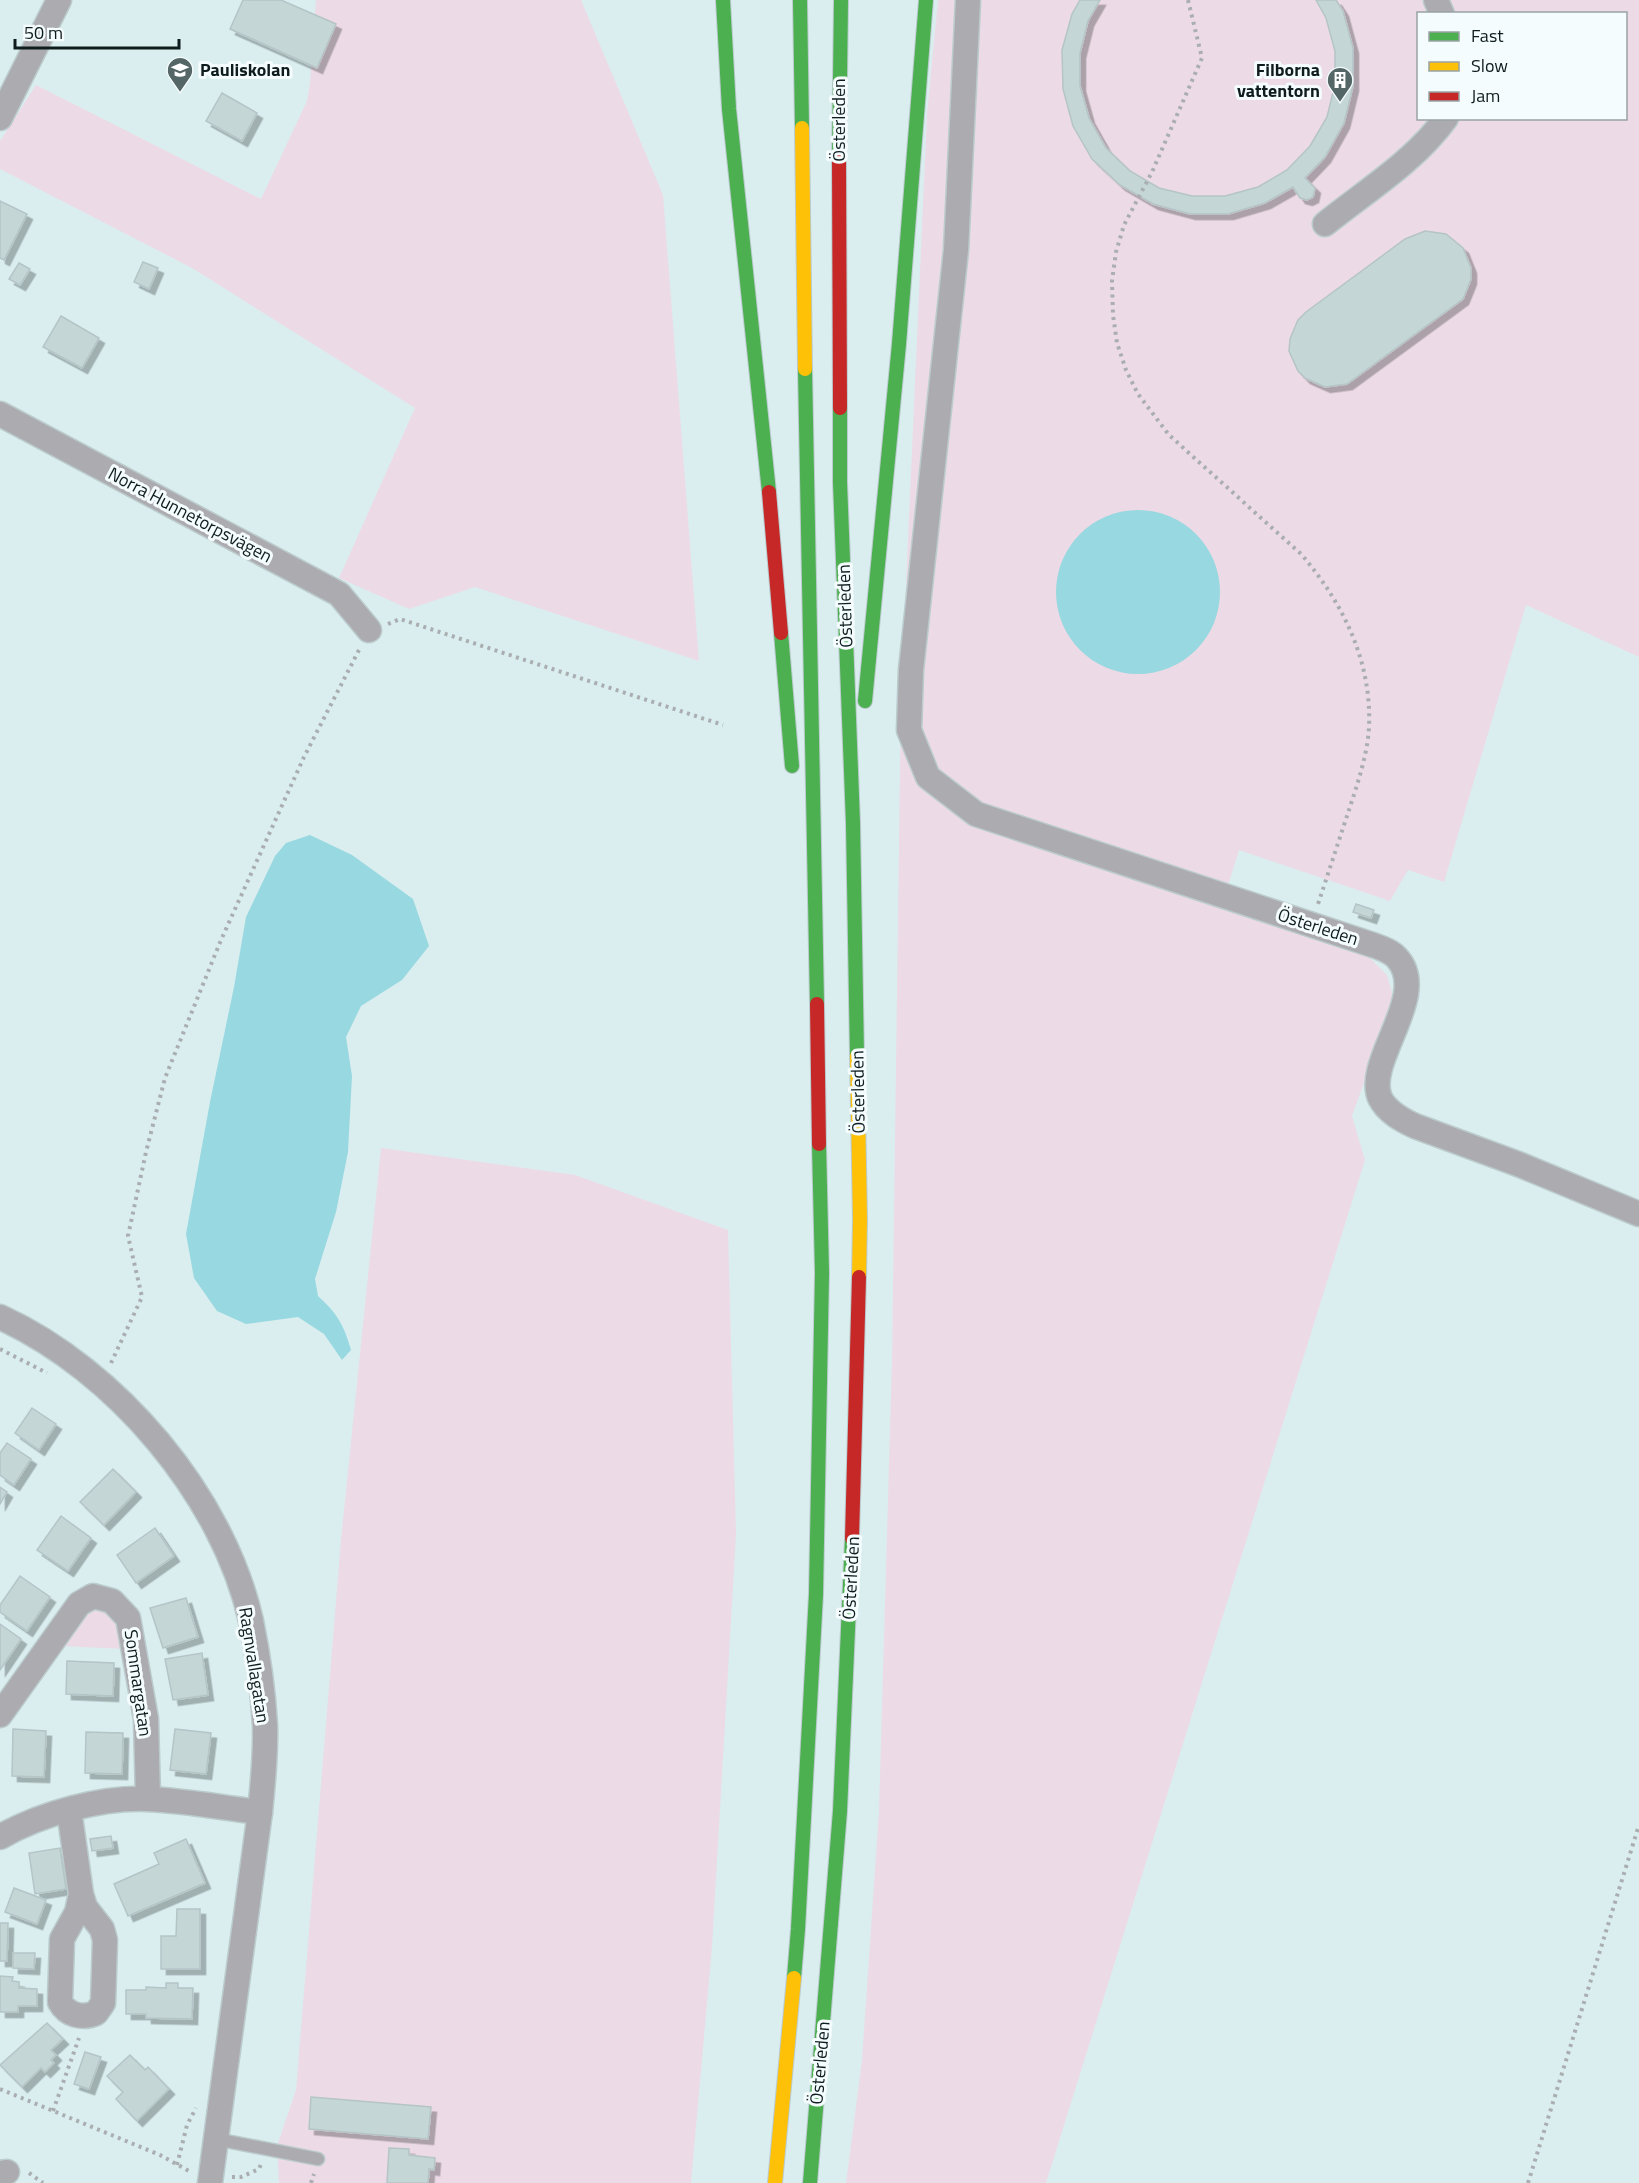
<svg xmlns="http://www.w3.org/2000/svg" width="1639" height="2183" font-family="'Titillium Web',sans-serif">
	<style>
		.green { fill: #ecdbe6; fill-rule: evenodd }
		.water { fill: #98d8e0 }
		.building { fill: #c5d6d7; stroke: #b5c5c7; stroke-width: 1.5; filter: url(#shadow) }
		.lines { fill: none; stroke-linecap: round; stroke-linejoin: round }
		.lane-casing { stroke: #bbcbcd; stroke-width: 15 }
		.street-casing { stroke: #bbcbcd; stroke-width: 27 }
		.fast-casing { stroke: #bbcbcd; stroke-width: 16 }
		.slow-casing { stroke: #bbcbcd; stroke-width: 16 }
		.jam-casing { stroke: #bbcbcd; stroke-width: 16 }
		.path { stroke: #aaaeb0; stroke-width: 4; stroke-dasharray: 3 4.5; stroke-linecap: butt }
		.lane { stroke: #acabaf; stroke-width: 12 }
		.street { stroke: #acabaf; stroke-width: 24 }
		.fast { stroke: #4caf50; stroke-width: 14 }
		.slow { stroke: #ffc107; stroke-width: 14 }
		.jam { stroke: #c62828; stroke-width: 14 }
		.labels { text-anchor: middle; stroke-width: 6; stroke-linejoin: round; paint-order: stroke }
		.poi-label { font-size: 18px; font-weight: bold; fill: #0e1c1d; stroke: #f5fcfd; text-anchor: start }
		.street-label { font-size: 18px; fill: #0e1c1d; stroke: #f5fcfd }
	</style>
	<defs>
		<filter id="shadow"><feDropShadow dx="5.5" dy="5.5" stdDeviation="0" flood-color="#0004"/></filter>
	</defs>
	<rect width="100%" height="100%" fill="#daeef0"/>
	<g class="green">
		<polygon points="316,0 581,0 663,195 699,661 475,587 409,609 339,578 415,408 192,268 0,169 0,141 36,85 261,199 307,101 310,83"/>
		<path d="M938 0H1639V657L1526 605 1444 882 1408 870 1390 901 1239 850 1222 905 1363 951 1387 975 1394 1000 1352 1116 1365 1160 1046 2183H846L862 2060 879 1811 892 1360 901 697 927 114ZM1418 14H1626V118H1418Z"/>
		<polygon points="381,1148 575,1175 728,1230 736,1534 712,1947 691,2183 279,2183 277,2146 296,2090 341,1540"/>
		<path d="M98 1608C121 1614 120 1629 127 1649L58 1646 88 1610Z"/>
	</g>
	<g class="water">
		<circle cx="1138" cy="592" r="82"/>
		<path d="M310 835 352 855 413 899 429 946 402 980 361 1006 346 1037 352 1076 348 1152 336 1212 315 1279 318 1296C337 1313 344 1325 351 1350L342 1360 324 1334 298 1317 246 1324 217 1311 194 1278 186 1234 210 1102 234 987 246 917 275 856 286 843Z"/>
	</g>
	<g class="building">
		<polygon points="243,0 281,0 336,24 317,68 230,29"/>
		<polygon points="1080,0 1100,0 1088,21 1080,53 1080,86 1089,118 1106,148 1130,171 1159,188 1192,196 1225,196 1258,187 1287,170 1310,146 1327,117 1335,84 1335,51 1326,18 1316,0 1336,0 1343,11 1353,48 1353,86 1344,123 1325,157 1305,178 1315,188 1313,197 1307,200 1300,198 1293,187 1265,203 1228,214 1190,214 1153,204 1120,185 1092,159 1073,126 1063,89 1062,50 1072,14"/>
		<polygon points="222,93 257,113 242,141 206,121"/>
		<polygon points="0,201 27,214 4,260 0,258"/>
		<polygon points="1425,231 1446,234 1463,248 1471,268 1471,279 1463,299 1347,384 1325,387 1305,378 1298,371 1289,351 1290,339 1298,320 1306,312 1405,239"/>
		<polygon points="143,262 158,268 149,289 134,282"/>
		<polygon points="19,263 30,269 20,285 9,279"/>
		<polygon points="61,316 99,338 82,368 43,347"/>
		<polygon points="1356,904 1374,910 1371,918 1353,912"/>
		<polygon points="32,1408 56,1424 39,1450 15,1433"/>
		<polygon points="7,1443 31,1459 14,1485 0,1475 0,1453"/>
		<polygon points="113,1469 136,1492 104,1525 80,1502"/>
		<polygon points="0,1487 7,1492 0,1504"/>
		<polygon points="61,1516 91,1538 68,1571 37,1550"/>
		<polygon points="155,1528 174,1556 136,1583 117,1555"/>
		<polygon points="20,1576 50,1597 27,1631 0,1612 0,1605"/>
		<polygon points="186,1598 198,1637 163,1648 150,1608"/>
		<polygon points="0,1624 21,1639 0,1670"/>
		<polygon points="202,1653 208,1695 173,1700 165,1659"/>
		<polygon points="67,1661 114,1663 113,1696 66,1694"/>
		<polygon points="13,1729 46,1731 44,1777 12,1776"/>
		<polygon points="175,1729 211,1733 206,1774 170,1770"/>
		<polygon points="86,1732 123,1733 122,1774 85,1773"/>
		<polygon points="111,1836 113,1848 92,1851 90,1839"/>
		<polygon points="186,1839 205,1883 128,1916 114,1884 159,1864 154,1853"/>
		<polygon points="60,1848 66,1889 35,1894 29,1853"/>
		<polygon points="14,1888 46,1900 37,1924 5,1912"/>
		<polygon points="177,1909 200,1909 200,1969 161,1969 161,1936 176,1936"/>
		<polygon points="0,1923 8,1923 7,1961 0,1961"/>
		<polygon points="13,1953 35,1953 34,1969 13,1968"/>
		<polygon points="0,1976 13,1977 12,1981 19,1982 19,1988 37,1989 37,2006 18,2006 18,2012 0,2012"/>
		<polygon points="166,1983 178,1983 178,1988 193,1988 192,2019 146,2018 146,2014 126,2014 126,1990 146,1990 146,1987 166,1988"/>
		<polygon points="47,2023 63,2039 51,2050 56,2055 51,2060 54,2063 45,2072 41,2068 22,2087 0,2065"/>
		<polygon points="85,2052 101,2057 89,2089 74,2084"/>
		<polygon points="130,2055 145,2070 148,2067 169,2089 137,2121 116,2099 123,2092 107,2076"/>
		<polygon points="311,2097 431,2107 428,2139 309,2129"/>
		<polygon points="389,2148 409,2149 409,2155 435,2158 434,2170 429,2169 428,2183 387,2183"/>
	</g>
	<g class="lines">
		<g class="lane-casing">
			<polyline id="lane" points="216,2139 318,2159"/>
		</g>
		<g class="street-casing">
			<g id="street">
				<path d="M968 0 956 250 911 670 909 730 928 777 976 814 1373 945C1381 948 1391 951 1397 958 1431 995 1364 1061 1380 1098 1387 1112 1402 1120 1415 1126L1518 1164 1639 1214"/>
				<polyline points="1436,0 1442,14"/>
				<polyline points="0,118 59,0"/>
				<path d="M1325 224C1366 191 1415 161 1446 118"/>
				<polyline points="0,414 339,594 369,630"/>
				<path d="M0 1317C116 1370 223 1496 251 1621 258 1655 263 1691 265 1725 266 1754 263 1783 260 1812L210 2183"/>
				<polyline points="0,1715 79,1604 93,1596 112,1601 128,1618 146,1719 148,1799"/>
				<path d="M69 1810 81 1894 77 1912 62 1939 60 2002C67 2015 82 2019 96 2013L103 2003 105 1940 102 1929 85 1907 81 1894"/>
				<path d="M0 1837C40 1814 103 1796 150 1799 187 1801 224 1808 260 1812"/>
				<polyline points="0,2173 7,2172"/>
			</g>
		</g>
		<g class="fast-casing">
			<g id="fast">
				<polyline points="723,0 729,109 769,492"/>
				<polyline points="800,0 802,128"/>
				<polyline points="839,160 841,0"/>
				<polyline points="805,369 817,1004"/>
				<polyline points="840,408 840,482 853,823 857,1056"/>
				<polyline points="781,633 792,766"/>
				<polyline points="865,701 899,344 926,0"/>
				<polyline points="794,1978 798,1929 816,1594 822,1273 819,1144"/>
				<polyline points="810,2183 840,1811 852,1538"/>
			</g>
		</g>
		<g class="slow-casing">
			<g id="slow">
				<polyline points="802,128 805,369"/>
				<polyline points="857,1056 860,1219 859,1277"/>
				<polyline points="775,2183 794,1978"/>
			</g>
		</g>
		<g class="jam-casing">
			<g id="jam">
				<polyline points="839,160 840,408"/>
				<polyline points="769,492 781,633"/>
				<polyline points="817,1004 819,1144"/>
				<polyline points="852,1538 859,1277"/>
			</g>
		</g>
		<g class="path">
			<path d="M1188 0 1202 58 1152 172 1124 225 1116 252 1112 281 1113 315 1117 343 1126 370 1138 394 1169 435 1301 554C1343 603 1372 661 1369 728 1367 757 1357 785 1348 813 1338 843 1328 874 1318 904"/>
			<polyline points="388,624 400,619 723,725"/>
			<polyline points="0,1349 47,1373"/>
			<polyline points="111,1363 142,1297 128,1236 146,1152 165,1078 221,940 304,757 360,648"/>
			<polyline points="0,2089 160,2155 189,2171"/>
			<polyline points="53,2111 79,2038"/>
			<polyline points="177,2165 187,2125 196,2108"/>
			<polyline points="29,2173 43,2183"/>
			<polyline points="232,2177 241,2177 259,2169 261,2164"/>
			<polyline points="311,2183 314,2174"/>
			<polyline points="1528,2183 1639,1825"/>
		</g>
		<use href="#lane" class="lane"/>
		<use href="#street" class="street"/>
		<use href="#fast" class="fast"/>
		<use href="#slow" class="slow"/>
		<use href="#jam" class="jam"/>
	</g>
	<defs>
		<g id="school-pin" transform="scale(1.35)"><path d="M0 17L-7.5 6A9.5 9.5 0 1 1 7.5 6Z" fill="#556667" stroke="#f5fcfd"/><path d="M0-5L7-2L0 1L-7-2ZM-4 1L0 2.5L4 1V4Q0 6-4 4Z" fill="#fff"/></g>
		<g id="building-pin" transform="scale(1.35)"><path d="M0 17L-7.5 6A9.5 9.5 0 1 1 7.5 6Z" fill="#556667" stroke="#f5fcfd"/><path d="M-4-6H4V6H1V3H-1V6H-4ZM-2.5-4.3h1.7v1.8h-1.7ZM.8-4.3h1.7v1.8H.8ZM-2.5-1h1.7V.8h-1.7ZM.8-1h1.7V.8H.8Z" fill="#fff"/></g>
	</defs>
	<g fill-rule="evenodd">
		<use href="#school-pin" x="180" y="70"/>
		<use href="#building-pin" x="1340" y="80"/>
	</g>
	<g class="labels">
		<g class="poi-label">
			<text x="200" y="76">Pauliskolan</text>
			<text x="1320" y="76" text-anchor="end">Filborna<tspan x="1320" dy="21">vattentorn</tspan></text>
		</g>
		<g class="street-label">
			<text transform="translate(839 120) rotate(-90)" y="6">Österleden</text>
			<text transform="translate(190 515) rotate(28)" y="6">Norra Hunnetorpsvägen</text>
			<text transform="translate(845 606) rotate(-92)" y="6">Österleden</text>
			<text transform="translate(1318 927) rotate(18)" y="6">Österleden</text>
			<text transform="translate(858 1092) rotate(-91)" y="6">Österleden</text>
			<text transform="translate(851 1578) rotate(-87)" y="6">Österleden</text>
			<text transform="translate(254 1665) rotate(81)" y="6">Ragnvallagatan</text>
			<text transform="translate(138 1683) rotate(82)" y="6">Sommargatan</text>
			<text transform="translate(820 2063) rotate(-85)" y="6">Österleden</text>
		</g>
	</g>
	<rect x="1417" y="12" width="210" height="108" fill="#f5fcfd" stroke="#99a2a3" stroke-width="1.5"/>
	<rect x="1429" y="32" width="30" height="9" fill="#4caf50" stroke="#99a2a3" stroke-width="1.5"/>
	<text x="1471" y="42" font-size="18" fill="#0e1c1d">Fast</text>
	<rect x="1429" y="62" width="30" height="9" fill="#ffc107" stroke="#99a2a3" stroke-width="1.5"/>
	<text x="1471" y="72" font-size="18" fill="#0e1c1d">Slow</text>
	<rect x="1429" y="92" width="30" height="9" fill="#c62828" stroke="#99a2a3" stroke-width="1.5"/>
	<text x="1471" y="102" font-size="18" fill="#0e1c1d">Jam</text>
	<path d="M15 39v9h164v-9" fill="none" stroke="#0e1c1d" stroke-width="3"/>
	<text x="24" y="39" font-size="18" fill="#0e1c1d" stroke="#f5fcfd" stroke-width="4.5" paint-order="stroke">50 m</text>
</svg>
